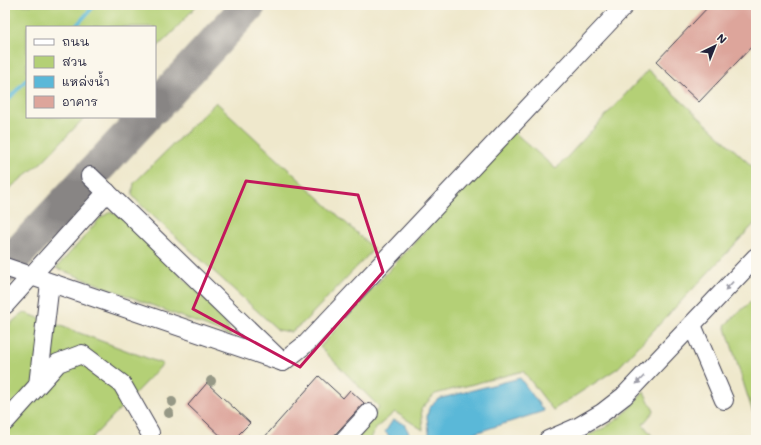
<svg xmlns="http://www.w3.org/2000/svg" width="761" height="445" font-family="Mali,'Playpen Sans Thai',sans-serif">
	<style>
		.green { fill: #b4d076; stroke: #6b7958 }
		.water { fill: #5ab8d8; stroke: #3e6d8a }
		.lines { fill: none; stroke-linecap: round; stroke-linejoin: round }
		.stream { stroke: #5ab8d8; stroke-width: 4 }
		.taxiway { stroke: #888584; stroke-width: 34 }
		.building { fill: #dda59b }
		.minor-casing { stroke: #414051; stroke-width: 20 }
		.minor { stroke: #fff; stroke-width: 18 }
		.tree { fill: #969886 }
		.oneway { fill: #9c9ca7 }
		.marked { fill: none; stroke: #c2185b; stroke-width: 3; stroke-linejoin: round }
	</style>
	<rect width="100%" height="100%" fill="#fbf7ec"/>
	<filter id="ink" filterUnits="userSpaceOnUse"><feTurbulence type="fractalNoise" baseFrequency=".025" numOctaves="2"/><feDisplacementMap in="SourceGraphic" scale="8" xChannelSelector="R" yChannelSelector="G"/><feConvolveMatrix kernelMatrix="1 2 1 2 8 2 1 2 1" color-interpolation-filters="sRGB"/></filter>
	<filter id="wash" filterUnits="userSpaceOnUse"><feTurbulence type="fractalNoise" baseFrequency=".012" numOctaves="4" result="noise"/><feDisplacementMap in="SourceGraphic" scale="16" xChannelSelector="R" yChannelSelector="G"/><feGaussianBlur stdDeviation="0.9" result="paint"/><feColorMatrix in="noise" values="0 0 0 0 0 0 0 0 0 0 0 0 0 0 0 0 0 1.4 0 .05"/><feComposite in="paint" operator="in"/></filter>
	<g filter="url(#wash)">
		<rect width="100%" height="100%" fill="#efe8cc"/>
		<g class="green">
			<polygon points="5,5 197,5 172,33 155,49 155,27 27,27 27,117 85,117 42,162 5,192"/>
			<polygon points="648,70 756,170 756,222 618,368 553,410 523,371 435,394 421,409 423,430 395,412 377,427 369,440 355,440 379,407 320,347 514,132 556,169"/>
			<polygon points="216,102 374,249 304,322 291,332 278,330 141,205 132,195 134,183"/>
			<polygon points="110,212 120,216 224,318 231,336 56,268 79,243 99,219"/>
			<polygon points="756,297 756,412 753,413 725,325"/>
			<polygon points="23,312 163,364 90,440 5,440 5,329"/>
			<polygon points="644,392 654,411 643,424 655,440 578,440 604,428 622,416"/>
		</g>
		<g class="water">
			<polygon points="520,378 544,411 453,440 430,440 427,417 429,408 438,399"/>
			<polygon points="393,420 404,424 413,440 393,440 385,432"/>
		</g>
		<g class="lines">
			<g class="stream">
				<polyline points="75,27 95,5"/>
				<polyline points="5,103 27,79"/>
			</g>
			<g class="taxiway">
				<polyline points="155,107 249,5"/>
				<polyline points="5,267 145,117"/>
			</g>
		</g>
		<g id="blocks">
			<g class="building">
				<polygon points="710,5 756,5 756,42 699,102 656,62"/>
				<polygon points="319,376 343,398 350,390 364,403 330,440 262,440"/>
				<polygon points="207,383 250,423 233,440 225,440 188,405"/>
			</g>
		</g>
	</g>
	<g filter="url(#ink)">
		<use href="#blocks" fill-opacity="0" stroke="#414051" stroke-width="1"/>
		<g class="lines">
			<g class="minor-casing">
				<g id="minor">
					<polyline points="90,176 279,359"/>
					<polyline points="5,267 283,362"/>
					<polyline points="5,305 107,192"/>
					<polyline points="692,325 724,400"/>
					<polyline points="283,362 307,343 625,5"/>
					<polyline points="38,385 50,283"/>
					<polyline points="5,422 58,363 82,354 122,384 150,433"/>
					<polyline points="344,440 369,413"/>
					<polyline points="548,440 578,427 602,413 624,396 756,257"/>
				</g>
			</g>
			<use href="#minor" class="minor"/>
		</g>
		<g class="tree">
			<circle cx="211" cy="381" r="5"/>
			<circle cx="172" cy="402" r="5"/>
			<circle cx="169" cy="413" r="5"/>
		</g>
		<defs><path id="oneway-solid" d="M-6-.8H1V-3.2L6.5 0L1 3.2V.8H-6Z"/></defs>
		<g class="oneway">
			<use href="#oneway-solid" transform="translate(729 286) rotate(133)"/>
			<use href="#oneway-solid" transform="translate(640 380) rotate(134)"/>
		</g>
	</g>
	<path class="marked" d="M246 181 358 195 383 272 300 367 193 309Z"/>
	<rect width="761" height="445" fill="none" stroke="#fbf7ec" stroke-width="20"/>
	<rect x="26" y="26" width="130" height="92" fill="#fbf7ec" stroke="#a4a2a5"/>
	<rect x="34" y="39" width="20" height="6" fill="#ffffff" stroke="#a4a2a5"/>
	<text x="62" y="46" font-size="12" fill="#22223b">ถนน</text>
	<rect x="34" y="56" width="20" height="12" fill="#b4d076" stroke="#a4a2a5"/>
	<text x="62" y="66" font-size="12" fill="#22223b">สวน</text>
	<rect x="34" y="76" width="20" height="12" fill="#5ab8d8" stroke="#a4a2a5"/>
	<text x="62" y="86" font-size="12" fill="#22223b">แหล่งน้ำ</text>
	<rect x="34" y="96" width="20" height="12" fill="#dda59b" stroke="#a4a2a5"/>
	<text x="62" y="106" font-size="12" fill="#22223b">อาคาร</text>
	<g transform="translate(715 46) rotate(43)" stroke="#fbf7ec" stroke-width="3" paint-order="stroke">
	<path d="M0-3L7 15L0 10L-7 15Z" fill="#22223b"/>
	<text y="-6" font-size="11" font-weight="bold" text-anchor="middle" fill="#22223b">N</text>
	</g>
</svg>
